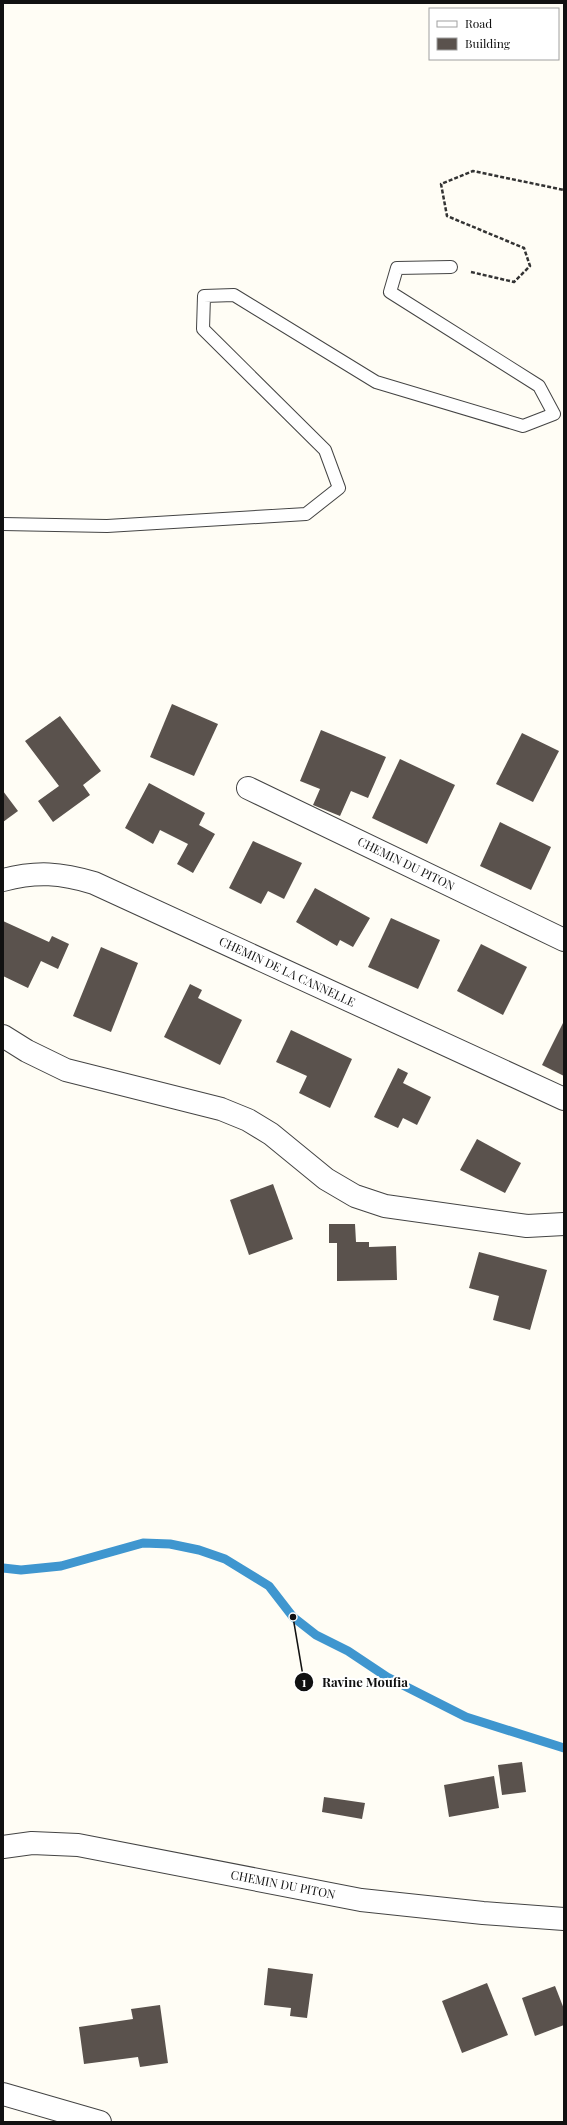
<svg xmlns="http://www.w3.org/2000/svg" width="567" height="2125" font-family="'Playfair Display',serif">
	<style>
		.lines { fill: none; stroke-linecap: round; stroke-linejoin: round }
		.stream { stroke: #3f96cf; stroke-width: 9 }
		.building { fill: #5a524d }
		.service-casing { stroke: #444; stroke-width: 14 }
		.minor-casing { stroke: #444; stroke-width: 24 }
		.path { stroke: #333; stroke-width: 2.5; stroke-dasharray: 4 2; stroke-linecap: butt }
		.service { stroke: #fff; stroke-width: 12 }
		.minor { stroke: #fff; stroke-width: 22 }
		.labels { text-anchor: middle; stroke-width: 4; stroke-linejoin: round; paint-order: stroke }
		.street-label { font-size: 12px; fill: #111; stroke: #fff }
		.leader { fill: none; stroke: #111; stroke-width: 1.5 }
		.callout-dot { fill: #111; stroke: #fff; stroke-width: 1.5 }
		.mark-label { font-size: 12px; text-anchor: middle; font-weight: bold; fill: #fff }
		.callout-label { font-size: 13px; text-anchor: middle; font-weight: bold; fill: #111; stroke: #fff; stroke-width: 4; stroke-linejoin: round; paint-order: stroke }
	</style>
	<rect width="100%" height="100%" fill="#fffdf5"/>
	<g class="lines">
		<polyline class="stream" points="3,1568 21,1570 61,1566 143,1543 170,1544 199,1550 225,1559 269,1586 293,1617 316,1635 348,1651 387,1677 466,1717 564,1748"/>
	</g>
	<g class="building">
		<polygon points="172,704 218,724 194,776 150,757"/>
		<polygon points="60,716 101,771 83,785 90,795 53,822 38,801 59,786 25,741"/>
		<polygon points="321,730 386,757 368,798 351,791 340,816 313,805 320,789 300,781"/>
		<polygon points="522,733 559,751 533,802 496,784"/>
		<polygon points="400,759 455,785 427,844 372,818"/>
		<polygon points="149,783 205,813 199,825 215,834 193,873 177,864 188,844 160,830 153,844 125,828"/>
		<polygon points="3,791 18,811 3,822"/>
		<polygon points="500,822 551,847 531,890 480,866"/>
		<polygon points="253,841 302,863 284,899 268,891 261,904 229,888"/>
		<polygon points="315,888 370,918 353,947 340,940 337,946 296,922"/>
		<polygon points="391,918 440,940 418,989 368,967"/>
		<polygon points="3,921 49,942 52,936 69,944 58,969 41,961 28,988 3,976"/>
		<polygon points="481,944 527,967 503,1015 457,991"/>
		<polygon points="101,947 138,963 111,1032 73,1016"/>
		<polygon points="190,984 202,990 198,998 242,1020 220,1065 164,1037"/>
		<polygon points="564,1021 564,1076 542,1065"/>
		<polygon points="291,1030 352,1059 330,1108 299,1093 307,1076 276,1062"/>
		<polygon points="398,1068 408,1073 403,1083 431,1097 417,1125 403,1118 398,1128 374,1117"/>
		<polygon points="477,1139 521,1163 505,1193 460,1170"/>
		<polygon points="273,1184 293,1239 249,1255 230,1200"/>
		<polygon points="329,1224 355,1224 356,1242 369,1242 369,1247 396,1246 397,1280 337,1281 337,1243 329,1243"/>
		<polygon points="479,1252 547,1270 530,1330 493,1320 499,1296 469,1288"/>
		<polygon points="522,1762 526,1792 502,1795 498,1765"/>
		<polygon points="494,1776 499,1808 449,1817 444,1785"/>
		<polygon points="324,1797 365,1803 362,1819 322,1812"/>
		<polygon points="268,1968 313,1974 307,2018 290,2016 291,2008 264,2005"/>
		<polygon points="487,1983 508,2035 462,2053 442,2001"/>
		<polygon points="555,1986 564,2009 564,2025 535,2036 522,1998"/>
		<polygon points="160,2005 168,2063 140,2067 138,2057 84,2064 79,2027 133,2019 131,2009"/>
	</g>
	<g class="lines">
		<g class="service-casing">
			<polyline id="service" points="3,524 107,526 306,514 339,488 325,450 203,329 204,296 234,295 376,382 523,426 554,414 539,386 390,292 397,268 451,267"/>
		</g>
		<g class="minor-casing">
			<g id="minor">
				<polyline points="248,788 564,940"/>
				<path d="M3 880C37 871 61 873 94 883L564 1099"/>
				<polyline points="3,1036 27,1051 66,1070 221,1109 248,1120 271,1134 326,1179 355,1196 385,1206 527,1226 564,1224"/>
				<polyline points="3,1847 32,1843 78,1845 361,1900 483,1913 564,1919"/>
				<polyline points="3,2094 100,2122"/>
			</g>
		</g>
		<polyline class="path" points="471,272 514,282 530,266 524,248 447,216 441,184 473,171 564,190"/>
		<use href="#service" class="service"/>
		<use href="#minor" class="minor"/>
	</g>
	<g class="labels">
		<g class="street-label">
			<text transform="translate(406 864) rotate(26)" y="4">CHEMIN DU PITON</text>
			<text transform="translate(287 972) rotate(25)" y="4">CHEMIN DE LA CANNELLE</text>
			<text transform="translate(283 1885) rotate(11)" y="4">CHEMIN DU PITON</text>
		</g>
	</g>
	<path class="leader" d="M293 1617L304 1682"/>
	<g class="callout-dot">
		<circle cx="293" cy="1617" r="4"/>
		<circle cx="304" cy="1682" r="10"/>
	</g>
	<g class="mark-label">
		<text x="304" y="1687">1</text>
	</g>
	<g class="callout-label">
		<text x="365" y="1687">Ravine Moufia</text>
	</g>
	<rect width="567" height="2125" fill="none" stroke="#111111" stroke-width="8"/>
	<rect x="429" y="8" width="130" height="52" fill="#ffffff" stroke="#a0a0a0"/>
	<rect x="437" y="21" width="20" height="6" fill="#ffffff" stroke="#a0a0a0"/>
	<text x="465" y="28" font-size="12" fill="#111111">Road</text>
	<rect x="437" y="38" width="20" height="12" fill="#5a524d" stroke="#a0a0a0"/>
	<text x="465" y="48" font-size="12" fill="#111111">Building</text>
</svg>
